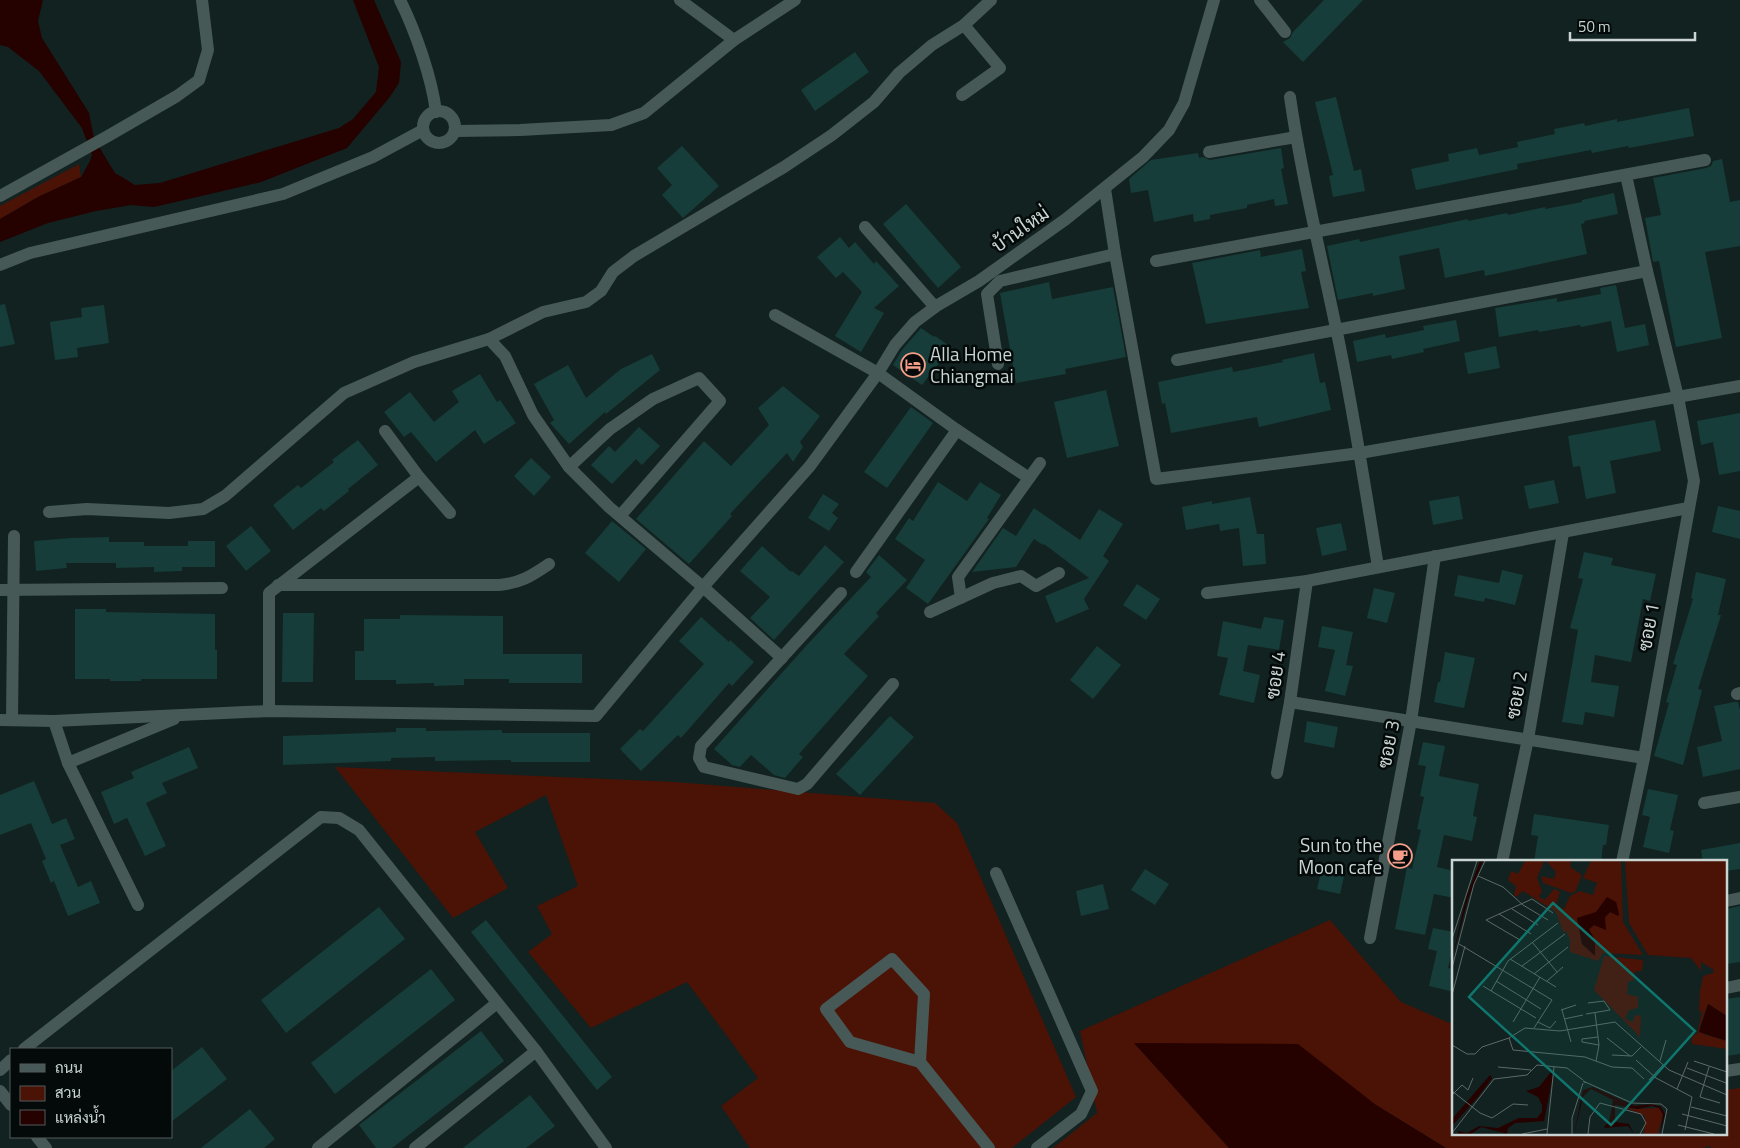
<svg xmlns="http://www.w3.org/2000/svg" width="1740" height="1148" font-family="'Titillium Web',Sarabun,sans-serif">
	<style>
		.green { fill: #4b1206 }
		.water { fill: #250100 }
		.building { fill: #163d39 }
		.lines { fill: none; stroke-linecap: round; stroke-linejoin: round }
		.minor { stroke: #475957; stroke-width: 12 }
		.labels { text-anchor: middle; stroke-width: 5; stroke-linejoin: round; paint-order: stroke }
		.street-label { font-size: 19px; fill: #cad5d3; stroke: #040a09 }
		.poi-label { font-size: 19px; fill: #cad5d3; stroke: #040a09; text-anchor: start }
		.inset-road { fill: none; stroke: #5c6a68; stroke-width: 1 }
		.view { fill: #0f766e; fill-opacity: 0.15; stroke: #0f766e; stroke-width: 2.5 }
		.inset-edge { fill: none; stroke: #cad5d3; stroke-width: 2.5 }
	</style>
	<rect width="100%" height="100%" fill="#122220"/>
	<g class="green">
		<polygon points="79,164 81,177 38,197 0,219 0,206"/>
		<polygon points="335,767 675,782 935,803 957,823 1076,1097 1012,1148 750,1148 721,1106 758,1078 687,982 591,1028 528,952 552,934 537,906 578,886 546,795 475,832 508,888 453,918"/>
		<polygon points="1330,920 1401,1002 1454,1025 1454,1134 1726,1134 1726,1090 1740,1088 1740,1148 1711,1148 1710,1146 1703,1148 1446,1148 1376,1105 1135,1044 1229,1148 1053,1148 1097,1113 1080,1031"/>
	</g>
	<g class="water">
		<polygon points="0,0 43,0 38,21 42,38 89,113 94,138 99,147 115,173 135,185 160,183 339,128 353,119 376,92 379,67 353,0 374,0 401,62 399,83 389,98 347,148 261,182 154,207 131,205 96,211 48,223 0,242 0,219 38,197 81,177 90,161 92,155 82,128 39,71 8,47 0,45"/>
		<polygon points="1134,1043 1298,1044 1376,1105 1446,1148 1229,1148"/>
	</g>
	<g class="building">
		<polygon points="1324,0 1363,0 1303,62 1283,42 1290,38 1293,32"/>
		<polygon points="855,52 869,72 815,111 801,90"/>
		<polygon points="1336,97 1354,171 1361,169 1365,191 1333,197 1329,176 1333,175 1315,102"/>
		<polygon points="1689,108 1694,136 1629,148 1628,146 1592,153 1591,150 1560,156 1517,164 1518,169 1416,190 1411,169 1449,161 1448,154 1477,148 1479,155 1518,147 1517,142 1555,134 1554,129 1584,123 1585,126 1617,119 1617,122"/>
		<polygon points="682,146 719,186 683,218 662,195 672,185 657,168"/>
		<polygon points="1281,148 1284,168 1281,169 1288,204 1275,206 1274,199 1247,205 1247,208 1210,215 1210,219 1194,222 1193,214 1154,222 1148,190 1131,193 1129,179 1151,160 1198,153 1199,158 1203,157 1210,160"/>
		<polygon points="1722,159 1730,202 1740,200 1740,246 1705,252 1722,338 1676,347 1659,261 1653,262 1645,218 1661,215 1653,178 1706,168 1711,166 1713,161"/>
		<polygon points="1614,193 1618,214 1584,221 1585,223 1581,224 1587,254 1485,276 1484,270 1445,278 1439,248 1399,256 1405,289 1373,296 1373,293 1338,300 1327,246 1359,239 1360,242 1468,219 1468,221 1507,213 1508,215 1545,207 1545,209 1582,202 1582,200"/>
		<polygon points="906,204 961,267 938,288 883,224"/>
		<polygon points="840,237 849,248 855,242 874,264 876,261 899,286 874,308 884,313 861,352 835,336 862,292 843,272 836,278 817,257"/>
		<polygon points="1302,249 1306,271 1301,272 1309,308 1206,324 1192,263 1260,250 1261,257"/>
		<polygon points="1049,282 1052,299 1113,287 1126,357 1065,369 1066,374 1016,383 1000,293"/>
		<polygon points="1616,285 1625,328 1645,324 1649,345 1617,352 1611,321 1581,327 1580,325 1539,332 1538,330 1499,337 1495,308 1557,298 1557,302 1601,294 1600,288"/>
		<polygon points="5,304 15,344 0,347 0,305"/>
		<polygon points="104,305 109,343 77,348 78,357 55,360 50,322 82,317 81,308"/>
		<polygon points="1456,320 1460,341 1423,349 1424,352 1392,359 1391,355 1357,362 1353,341 1385,334 1386,338 1424,330 1423,326"/>
		<polygon points="921,328 934,337 935,336 951,347 922,385 893,365 902,350"/>
		<polygon points="1496,346 1500,368 1468,374 1464,353"/>
		<polygon points="1314,353 1320,383 1325,382 1331,410 1259,427 1257,417 1171,433 1165,403 1162,404 1158,382 1232,367 1233,372 1283,362 1282,360"/>
		<polygon points="652,354 660,370 606,414 605,412 569,444 550,423 554,420 534,384 568,365 586,398 621,369"/>
		<polygon points="480,374 497,402 500,400 516,423 484,444 475,430 436,462 411,432 404,437 384,412 410,392 434,422 459,402 452,391"/>
		<polygon points="783,386 820,416 800,442 803,447 793,462 787,453 730,514 732,516 689,564 636,519 704,441 731,466 769,425 758,408"/>
		<polygon points="1106,390 1119,446 1067,458 1054,402"/>
		<polygon points="911,407 933,423 887,488 864,472"/>
		<polygon points="1740,413 1740,471 1719,475 1713,442 1701,445 1697,421"/>
		<polygon points="1655,420 1661,451 1610,461 1616,493 1586,499 1580,466 1573,467 1568,436"/>
		<polygon points="639,427 660,446 642,465 636,459 612,484 591,465 609,446 615,452"/>
		<polygon points="358,440 378,465 348,489 349,491 324,511 321,508 293,530 273,505 298,485 301,488 334,462 332,460"/>
		<polygon points="531,458 551,477 534,496 514,476"/>
		<polygon points="1554,480 1559,503 1529,509 1524,486"/>
		<polygon points="938,482 967,501 980,482 1001,495 987,518 989,519 928,604 906,588 925,560 895,539 909,518 913,521"/>
		<polygon points="823,494 839,504 832,513 838,518 829,531 808,518"/>
		<polygon points="1459,496 1463,519 1433,525 1429,501"/>
		<polygon points="1250,497 1257,534 1264,534 1266,564 1243,566 1239,528 1220,531 1219,524 1186,530 1182,507 1212,501 1212,504"/>
		<polygon points="1718,506 1740,511 1740,539 1712,532"/>
		<polygon points="1034,508 1080,540 1099,509 1123,524 1103,556 1109,561 1084,599 1089,609 1056,623 1045,596 1089,578 1044,544 1043,545 1034,539 1016,567 972,572 1003,528 1016,536"/>
		<polygon points="612,521 646,549 619,582 585,553"/>
		<polygon points="1341,523 1347,550 1322,556 1316,528"/>
		<polygon points="251,526 271,551 246,571 226,546"/>
		<polygon points="109,537 109,542 144,542 144,546 188,546 188,541 215,541 215,567 182,567 182,571 154,572 154,567 116,568 116,563 66,563 67,568 36,571 34,541 71,538"/>
		<polygon points="825,545 844,562 774,640 750,618 770,597 740,571 762,546 791,572 792,571 799,576"/>
		<polygon points="1584,552 1613,558 1611,565 1656,574 1650,601 1643,599 1631,662 1595,655 1591,682 1619,686 1614,717 1585,712 1583,725 1562,722 1578,630 1570,628 1583,579 1578,578"/>
		<polygon points="879,555 907,580 876,613 879,616 844,654 868,676 799,754 803,757 785,778 774,775 751,755 740,767 732,765 714,749 806,646 871,577 866,572"/>
		<polygon points="1502,570 1523,575 1515,605 1485,598 1484,602 1454,596 1458,575 1499,583"/>
		<polygon points="1696,572 1726,579 1718,615 1721,615 1698,689 1702,690 1683,765 1654,756 1669,703 1666,702 1677,665 1673,664 1693,599 1691,598"/>
		<polygon points="1137,584 1160,599 1146,620 1123,605"/>
		<polygon points="1374,588 1395,593 1387,623 1367,618"/>
		<polygon points="75,609 106,609 106,612 215,614 215,650 217,650 217,679 141,679 141,681 110,681 110,679 75,679"/>
		<polygon points="283,613 314,613 313,682 282,682"/>
		<polygon points="400,615 503,616 503,654 582,654 582,683 509,683 509,679 464,679 464,685 434,686 434,683 396,684 396,680 355,680 355,651 364,651 364,619 400,619"/>
		<polygon points="701,617 729,642 730,640 754,662 732,686 729,683 681,738 678,735 641,771 620,749 640,729 643,731 704,664 679,641"/>
		<polygon points="1264,617 1284,620 1279,650 1248,645 1243,671 1260,675 1254,703 1219,695 1228,658 1217,656 1223,621 1261,629"/>
		<polygon points="1322,626 1353,632 1346,665 1353,666 1345,696 1325,691 1335,650 1318,647"/>
		<polygon points="1097,646 1121,665 1093,699 1070,680"/>
		<polygon points="1445,652 1475,658 1464,708 1434,702 1438,682 1440,682"/>
		<polygon points="1734,702 1738,702 1740,710 1740,769 1703,777 1697,747 1722,741 1714,706"/>
		<polygon points="890,716 914,737 860,795 836,774"/>
		<polygon points="1307,721 1338,727 1334,748 1304,742"/>
		<polygon points="396,728 426,728 426,731 502,730 502,733 590,733 590,762 511,762 511,760 435,761 435,757 391,758 391,761 283,765 283,736 396,732"/>
		<polygon points="1423,742 1445,746 1439,776 1479,784 1473,816 1477,817 1472,841 1444,835 1437,867 1454,871 1454,898 1434,894 1425,935 1395,929 1407,867 1412,869 1421,830 1417,829 1424,797 1420,796 1426,766 1418,765"/>
		<polygon points="189,747 198,768 162,783 167,793 146,803 166,846 145,856 127,818 114,824 101,792 134,778 131,772"/>
		<polygon points="34,781 52,824 66,818 75,839 60,845 78,887 91,881 100,903 68,916 54,881 51,883 42,861 46,859 31,823 0,835 0,795"/>
		<polygon points="1648,789 1678,795 1670,830 1674,831 1669,853 1643,847 1650,817 1642,815"/>
		<polygon points="1534,814 1609,825 1606,845 1603,845 1601,862 1534,862 1538,836 1531,835"/>
		<polygon points="1740,843 1740,869 1726,871 1726,862 1703,862 1701,850"/>
		<polygon points="1322,867 1345,872 1340,894 1317,889"/>
		<polygon points="1145,869 1169,884 1155,905 1131,890"/>
		<polygon points="1103,884 1109,909 1081,916 1076,891"/>
		<polygon points="1740,906 1740,962 1726,964 1726,909"/>
		<polygon points="379,907 405,939 286,1033 261,1000"/>
		<polygon points="486,920 612,1077 597,1090 471,932"/>
		<polygon points="1433,928 1454,932 1454,943 1448,968 1454,969 1454,992 1429,986 1437,951 1428,949"/>
		<polygon points="431,969 455,1000 335,1094 311,1063"/>
		<polygon points="1740,997 1740,1054 1726,1056 1726,999"/>
		<polygon points="481,1031 504,1061 392,1148 376,1148 359,1125"/>
		<polygon points="202,1047 227,1079 171,1122 171,1071"/>
		<polygon points="530,1095 555,1126 526,1148 463,1148"/>
		<polygon points="250,1109 275,1139 264,1148 201,1148"/>
	</g>
	<g class="lines">
		<g class="minor">
			<path d="M400 0C415 30 432 78 436 112"/>
			<polyline points="680,0 734,40"/>
			<polyline points="1260,0 1285,32"/>
			<polyline points="962,95 1000,68 964,25"/>
			<path d="M1290 97C1301 174 1320 251 1336 328 1353 407 1365 487 1378 567"/>
			<circle cx="439" cy="127" r="16"/>
			<polyline points="455,131 520,130 611,125 644,113 734,40 795,0"/>
			<polyline points="1209,152 1296,137"/>
			<polyline points="1105,189 1115,254 1156,479 1360,453 1740,386"/>
			<polyline points="0,196 108,136 177,96 199,80 208,50 202,0"/>
			<polyline points="865,227 935,307"/>
			<polyline points="1156,261 1705,160"/>
			<polyline points="0,265 30,253 283,194 373,157 423,130"/>
			<polyline points="775,315 878,373 957,430 1029,478"/>
			<polyline points="489,339 505,356 533,415 569,467 609,507 703,587 782,658"/>
			<polyline points="1177,360 1647,271"/>
			<polyline points="998,364 987,294 1000,281 1115,254"/>
			<polyline points="385,431 419,477 450,513"/>
			<polyline points="569,467 610,429 653,399 699,378 720,401 620,516"/>
			<polyline points="49,512 87,509 169,513 203,509 225,496 344,393 414,362 489,339 543,312 586,302 601,291 613,272 634,256 784,167 832,135 874,102 899,73 932,45 964,25 991,0"/>
			<polyline points="856,572 957,430"/>
			<path d="M278 585H499C521 583 531 576 549 564"/>
			<polyline points="0,590 222,588"/>
			<polyline points="841,593 701,746 699,758 704,767 798,789 807,784 893,684"/>
			<polyline points="1207,593 1307,581 1688,508"/>
			<polyline points="961,598 958,577 1040,463"/>
			<polyline points="930,612 993,583 1021,576 1036,586 1059,573"/>
			<polyline points="1737,694 1740,693"/>
			<polyline points="1290,702 1644,758"/>
			<polyline points="269,711 269,593 419,477"/>
			<polyline points="0,720 54,721 269,711 596,716 703,587 810,466 878,373 895,345 915,322 938,305 979,281 1066,219 1143,157 1169,130 1184,103 1214,0"/>
			<polyline points="12,720 14,536"/>
			<polyline points="54,721 68,763 138,905"/>
			<polyline points="68,763 174,719"/>
			<polyline points="1277,773 1290,702 1307,581"/>
			<polyline points="1704,803 1740,797"/>
			<polyline points="1502,862 1528,739 1563,533"/>
			<polyline points="1622,862 1644,758 1694,481 1678,397 1647,271 1626,175"/>
			<polyline points="996,873 1092,1091 1081,1114 1037,1148"/>
			<polyline points="1726,901 1740,898"/>
			<polyline points="1370,938 1411,721 1435,556"/>
			<polyline points="1726,988 1740,985"/>
			<polyline points="24,1049 321,817 339,818 359,830 536,1051 606,1148"/>
			<polyline points="920,1062 924,994 892,959 826,1009 850,1042 920,1062 989,1148"/>
			<polyline points="0,1070 11,1060"/>
			<polyline points="1726,1071 1740,1069"/>
			<polyline points="0,1091 11,1105"/>
			<polyline points="37,1137 46,1148"/>
			<polyline points="318,1148 497,1003"/>
			<polyline points="415,1148 536,1051"/>
		</g>
	</g>
	<defs>
		<g id="hotel-ring" transform="scale(1.25)"><circle r="9.5" fill="#040a09" stroke="#f49e89" stroke-width="1.5"/><path d="M-6-4.5h1.5V1H6V5H4.5V3h-9V5H-6ZM-4 0a1.8 1.8 0 1 1 3.6 0ZM.5 0V-2.5h3Q6-2.5 6 0Z" fill="#f49e89"/></g>
		<g id="cafe-ring" transform="scale(1.25)"><circle r="9.5" fill="#040a09" stroke="#f49e89" stroke-width="1.5"/><path d="M-5.5-4.5H6V0H3Q3 3.5 0 3.5H-2.5Q-5.5 3.5-5.5 0ZM3-3.2v2h1.7v-2ZM-6 4.5H4V6H-6Z" fill="#f49e89"/></g>
	</defs>
	<g fill-rule="evenodd">
		<use href="#hotel-ring" x="913" y="365"/>
		<use href="#cafe-ring" x="1400" y="856"/>
	</g>
	<g class="labels">
		<g class="street-label">
			<text transform="translate(1020 229) rotate(-35)" y="7">บ้านใหม่</text>
			<text transform="translate(1648 627) rotate(-80)" y="7">ซอย 1</text>
			<text transform="translate(1275 675) rotate(-82)" y="7">ซอย 4</text>
			<text transform="translate(1516 695) rotate(-80)" y="7">ซอย 2</text>
			<text transform="translate(1388 744) rotate(-79)" y="7">ซอย 3</text>
		</g>
		<g class="poi-label">
			<text x="930" y="361">Alla Home<tspan x="930" dy="22">Chiangmai</tspan></text>
			<text x="1382" y="852" text-anchor="end">Sun to the<tspan x="1382" dy="22">Moon cafe</tspan></text>
		</g>
	</g>
	<g transform="translate(1452 860)">
		<rect width="275" height="275" fill="#122220"/>
		<path d="M73 1H92L85 18 90 31 87 37 93 40 102 29 108 32 104 45 112 49 118 36 128 31 141 35 145 23 131 18 139 1H169L171 62 191 95 151 93 146 101 118 92V80L114 71 111 72 104 52 71 31 64 37 62 35 64 26 56 20 59 11 66 14ZM164 42 167 54 159 52 137 69 143 95 130 84 128 73 141 54ZM94 1H119L118 7 130 15 123 32 119 33 91 23 89 16 102 19 104 12ZM173 1H275V156L256 144 247 169 251 174 275 181V189L240 184V176L245 174 250 152 247 151 248 131 251 116 261 113 262 110 249 102V111L239 98 196 95 177 63ZM152 96 191 100 190 111H183L181 121H176L175 134 186 137V148L177 150 173 159 181 162 183 155 189 156 188 177 142 130ZM165 244 182 249 207 248 211 254 206 274H192L193 256Z" fill="#4b1206" fill-rule="evenodd"/>
		<path d="M28 1H31L16 39 0 99 14 38ZM155 37 164 42 167 54 166 56 158 52 153 57 154 70 142 65 137 69 143 80V96L130 84 125 58 144 52ZM256 144 275 156V181L247 172ZM99 212 101 215 92 261 63 263 56 268 55 274 29 267 19 274H6V271L15 273 27 266 46 268 67 258H85L90 252V245L86 237 74 231 87 227ZM38 215 40 218 26 237 0 266V259ZM141 227 183 246 200 244 209 247 213 254 208 274 211 254 207 248 200 246 186 249 163 245V262L177 264 182 274 176 266 152 268 158 258 161 240 139 229 131 237 122 274 131 230Z" fill="#250100"/>
		<path class="inset-road" d="M26 16 51 27 71 45 96 60M60 49 86 65M47 54 79 74M34 60 80 39 101 53M34 60 68 80M0 79 25 1M80 82 105 112M7 84 100 140 82 168M58 99 104 127M70 106 113 74M0 108 22 24 33 1M82 114 116 87M44 121 89 149M95 121 111 107M31 126 84 158M39 131 56 101 106 63M0 135 13 86M109 150 124 145M110 150 119 182M143 153 147 185 144 201M134 154 158 150 152 141 136 143M112 159 131 155M61 162 88 117M86 162 98 168 104 161M146 177 130 179V182L147 185M57 178 61 190 133 197 160 207 180 208 192 219M155 178 178 196M0 185 15 194H23L30 187 57 178 73 168 108 171 163 162 217 210 275 235M160 195 180 196 189 187M184 200 204 218 240 237 233 270M208 201 214 180M242 201 275 212M46 207 79 210M257 207 248 237 268 243M235 208 274 223M197 220 211 205M134 223 131 221 180 243 209 244 215 249 210 274M225 229 236 202M0 231 28 253 40 258 61 244 76 245M0 235 10 225 16 230 21 218M239 247 275 256M230 254 275 266M226 265 262 274M0 273 42 219 75 215 85 205 115 208 131 220M70 274 95 269M95 274 102 207M120 274V258L131 223M136 274 138 257 148 243 189 254 194 263 188 274"/>
		<path class="view" d="M101 43 243 171 159 265 17 137Z"/>
		<rect width="275" height="275" class="inset-edge"/>
	</g>
	<rect x="10" y="1048" width="162" height="90" fill="#040a09" stroke="#535b5a"/>
	<rect x="20" y="1064" width="25" height="8" fill="#475957" stroke="#535b5a"/>
	<text x="55" y="1073" font-size="15" fill="#cad5d3">ถนน</text>
	<rect x="20" y="1086" width="25" height="15" fill="#4b1206" stroke="#535b5a"/>
	<text x="55" y="1098" font-size="15" fill="#cad5d3">สวน</text>
	<rect x="20" y="1110" width="25" height="15" fill="#250100" stroke="#535b5a"/>
	<text x="55" y="1123" font-size="15" fill="#cad5d3">แหล่งน้ำ</text>
	<path d="M1570 32v8h125v-8" fill="none" stroke="#cad5d3" stroke-width="2.5"/>
	<text x="1578" y="32" font-size="15" fill="#cad5d3" stroke="#040a09" stroke-width="4" paint-order="stroke">50 m</text>
</svg>
